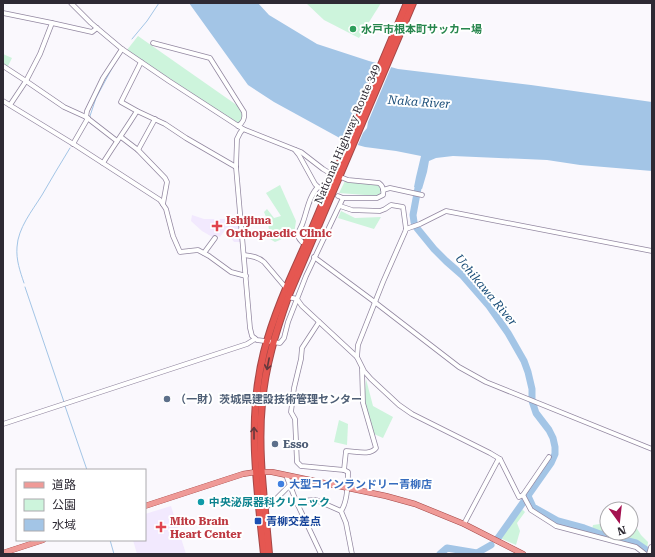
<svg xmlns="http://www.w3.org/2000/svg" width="655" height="557" font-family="'Roboto Serif','Noto Sans JP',serif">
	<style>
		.built { fill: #f2e9fe }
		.green { fill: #cdf4dc }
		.water { fill: #a3c5e6 }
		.pier { fill: #faf8fd }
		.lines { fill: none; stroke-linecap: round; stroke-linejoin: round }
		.stream { stroke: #a3c5e6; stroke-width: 1 }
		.river { stroke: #a3c5e6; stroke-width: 7 }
		.minor-casing { stroke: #9388a1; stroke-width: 5.5 }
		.major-casing { stroke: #a54747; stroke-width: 6 }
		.highway-casing { stroke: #a54747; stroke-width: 8 }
		.minor { stroke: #fff; stroke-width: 4 }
		.major { stroke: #ef9a97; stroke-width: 5 }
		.highway { stroke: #e55751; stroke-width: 6 }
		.oneway { stroke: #65383d }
		.leisure-dot { fill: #2e9e5b; stroke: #fff; stroke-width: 1.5 }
		.health-dot { fill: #e0444e; stroke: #fff; stroke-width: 1.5 }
		.service-dot { fill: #5c6f8a; stroke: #fff; stroke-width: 1.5 }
		.shop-dot { fill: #3f7fe0; stroke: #fff; stroke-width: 1.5 }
		.culture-dot { fill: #0f9aa8; stroke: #fff; stroke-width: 1.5 }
		.transit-dot { fill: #1a4fb4; stroke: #fff; stroke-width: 1.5 }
		.labels { text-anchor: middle; stroke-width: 4; stroke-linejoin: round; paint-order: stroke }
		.leisure-label { font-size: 11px; font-weight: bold; fill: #27864d; stroke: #fff; text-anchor: start }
		.street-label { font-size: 11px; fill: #2e2a34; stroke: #fff }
		.health-label { font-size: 11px; font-weight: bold; fill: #be3a42; stroke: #fff; text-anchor: start }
		.service-label { font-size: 11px; font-weight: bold; fill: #4e5e75; stroke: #fff; text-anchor: start }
		.shop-label { font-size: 11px; font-weight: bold; fill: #366cbe; stroke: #fff; text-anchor: start }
		.culture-label { font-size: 11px; font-weight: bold; fill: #0d838f; stroke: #fff; text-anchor: start }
		.transit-label { font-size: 11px; font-weight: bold; fill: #164399; stroke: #fff; text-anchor: start }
		.water-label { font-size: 12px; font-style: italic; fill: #1a4d78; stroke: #fff }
	</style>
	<rect width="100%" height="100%" fill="#faf8fd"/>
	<g class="built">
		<polygon points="192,215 204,219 238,219 240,242 234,242 225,230 220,237 216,235 214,238 202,231 191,221"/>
		<polygon points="171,506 186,554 137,554 133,540 145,540 145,514"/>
	</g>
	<g class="green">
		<polygon points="306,3 381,3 359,38 324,20"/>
		<polygon points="138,36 238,106 243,116 238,124 127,50"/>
		<polygon points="3,54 12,58 7,68 3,65"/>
		<polygon points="345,181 376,184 380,186 381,194 378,196 339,193"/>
		<path d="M280 185 296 221 294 234C287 235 282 240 275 242L270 239 268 222 264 212 267 209 274 218 281 216 266 193Z"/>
		<polygon points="341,211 355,218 381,217 374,229 338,218"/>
		<polygon points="366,379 373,406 393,417 383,438 374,434 363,397 365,392"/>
		<polygon points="339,420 348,424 347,445 334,442"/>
		<polygon points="522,509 525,512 517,523 520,531 516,545 500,538"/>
		<polygon points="631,519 641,535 648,542 647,550 637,542 592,530 593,525 607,523 607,533 631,533"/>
	</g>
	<polygon class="water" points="189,3 258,3 269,15 317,44 369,61 398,69 531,85 652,102 652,171 580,165 547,160 453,156 436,158 429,161 427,172 422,189 414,187 416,177 421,156 396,151 365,147 347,142 274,102 248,85"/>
	<polygon class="pier" points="377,61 392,65 368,122 367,128 363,133 357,147 346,144 343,142 349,127 350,122 354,117"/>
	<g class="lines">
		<g class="stream">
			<polyline points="132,39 147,21 159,3"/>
			<polyline points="90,116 96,98 117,59"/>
			<path d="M219 265C226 271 232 275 241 277"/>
			<path d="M24 283C20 271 16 260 17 247 18 228 32 211 42 195 51 179 61 163 70 148"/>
			<polyline points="25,287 64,402"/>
			<polyline points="65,406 87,470"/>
			<polyline points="110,540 114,554"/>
		</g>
		<g class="river">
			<polyline points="418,188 413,215 414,222 416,227 434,249 446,261 462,275 489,306 508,333 524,361 528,372 532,389 532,401 536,413 549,430 553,438 555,447 555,454 551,463 498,538"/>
			<polyline points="528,496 533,507 558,521 584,528 600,534 636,543 649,552 652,553"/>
			<polyline points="440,554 447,548 477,553 491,545"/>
		</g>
		<g class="minor-casing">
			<g id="minor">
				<polyline points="71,3 91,23 122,49 169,81 243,129"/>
				<polyline points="3,13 52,23 92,32 97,28"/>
				<path d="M153 43 210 58 244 112C245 118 244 122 238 126"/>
				<polyline points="141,62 121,102 137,111 165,124 186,138 236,167"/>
				<polyline points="3,66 26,81 64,107 86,117 117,141"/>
				<polyline points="3,101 75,145 160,200 166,209 173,236 180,252 198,250 209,256 231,272 246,276"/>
				<polyline points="10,105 26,81 40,54 52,23"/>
				<polyline points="86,117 87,111 103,78 122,49"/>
				<polyline points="121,137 138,150 165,178 167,182 163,204"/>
				<polyline points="73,144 88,118"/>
				<polyline points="138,150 155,119"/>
				<polyline points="295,150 299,155 315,184 318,187 323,189"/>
				<path d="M103 163C114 145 126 129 137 111"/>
				<polyline points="383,190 390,188 422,195"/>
				<path d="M338 196 343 198H377L383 195C384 190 383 186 379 183L348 180 328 172 323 169 301 152 243 129 240 133 237 139 236 167 250 328 252 336 257 340 280 343 284 338 288 322 306 276 343 198"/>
				<polyline points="340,206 352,210 380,211 385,209 391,205 403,207 406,229"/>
				<path d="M302 242C300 240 297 237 298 234 299 230 302 226 303 222 307 211 309 196 318 187"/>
				<polyline points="204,253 215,238"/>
				<path d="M244 255C252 256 258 257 264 262L286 288"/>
				<polyline points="314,257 372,300 459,367 486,382 652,449"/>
				<polyline points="288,297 297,299 302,306 357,357 364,371 371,379 399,405 412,414 490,453 500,459 519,497 523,495 531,510 553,524 556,526 636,547 645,554"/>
				<path d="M319 322 302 348 301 359 294 388 291 412 295 419 297 462 301 466 344 470 348 472C348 483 347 503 341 511"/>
				<polyline points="357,357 358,345 383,282 405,232 406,229 420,224 446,211 652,251"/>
				<polyline points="3,424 247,344 255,339"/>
				<path d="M344 470 346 451C355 451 370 456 376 448L363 403 362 369"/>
				<polyline points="286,475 296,501 321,554"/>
				<polyline points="523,495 549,457"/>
				<polyline points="296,501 316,500 341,511 346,523 352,554"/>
				<polyline points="265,508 273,502 290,485"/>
				<polyline points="464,524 498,460 500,459"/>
				<polyline points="649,554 651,547 652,547"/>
			</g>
		</g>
		<g class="major-casing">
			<g id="major">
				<polyline points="145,506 243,474 256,472 272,472 386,496 415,504 464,524 523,554"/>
				<polyline points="3,553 43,540"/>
			</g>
		</g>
		<g class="highway-casing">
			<g id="highway">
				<path d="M264 554C257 487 247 419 264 352 273 317 288 283 303 250L407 3"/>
				<path d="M269 554C265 504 257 453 262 403 265 366 276 331 288 297L413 3"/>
			</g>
		</g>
		<use href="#minor" class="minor"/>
		<use href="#major" class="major"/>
		<use href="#highway" class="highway"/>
	</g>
	<defs><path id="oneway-shaft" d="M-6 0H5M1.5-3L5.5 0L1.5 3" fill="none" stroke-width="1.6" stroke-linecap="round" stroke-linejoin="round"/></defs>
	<g class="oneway">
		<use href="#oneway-shaft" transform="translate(268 364) rotate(101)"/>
		<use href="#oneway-shaft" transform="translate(254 433) rotate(-90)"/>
	</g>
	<circle class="leisure-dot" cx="353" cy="29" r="4"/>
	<g class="health-dot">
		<path d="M215 220h4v4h4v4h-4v4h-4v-4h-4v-4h4z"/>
		<path d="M159 521h4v4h4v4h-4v4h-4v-4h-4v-4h4z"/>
	</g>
	<g class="service-dot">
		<circle cx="167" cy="399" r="4"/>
		<circle cx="275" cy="444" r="4"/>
	</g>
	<circle class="shop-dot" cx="281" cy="484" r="4"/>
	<circle class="culture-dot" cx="201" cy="502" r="4"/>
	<rect class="transit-dot" x="254" y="517" width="8" height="8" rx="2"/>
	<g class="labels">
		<g class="leisure-label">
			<text x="361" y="33">水戸市根本町サッカー場</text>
		</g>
		<g class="street-label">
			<text transform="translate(347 134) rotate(-67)" y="4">National Highway Route 349</text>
		</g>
		<g class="health-label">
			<text x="226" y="224">Ishijima<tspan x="226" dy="13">Orthopaedic Clinic</tspan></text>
			<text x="170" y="525">Mito Brain<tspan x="170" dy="13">Heart Center</tspan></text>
		</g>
		<g class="service-label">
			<text x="175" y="403">（一財）茨城県建設技術管理センター</text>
			<text x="283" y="448">Esso</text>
		</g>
		<g class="shop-label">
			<text x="289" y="488">大型コインランドリー青柳店</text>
		</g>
		<g class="culture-label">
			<text x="209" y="506">中央泌尿器科クリニック</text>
		</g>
		<g class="transit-label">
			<text x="266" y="525">青柳交差点</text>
		</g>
		<g class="water-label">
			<text transform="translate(419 102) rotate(4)" y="4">Naka River</text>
			<text transform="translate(486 290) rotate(50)" y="4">Uchikawa River</text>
		</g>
	</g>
	<rect width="655" height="557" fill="none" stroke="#2e2a34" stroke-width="8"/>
	<rect x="16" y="469" width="130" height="72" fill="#ffffff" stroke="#abaaae"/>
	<rect x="24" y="482" width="20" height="6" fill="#ef9a97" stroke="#abaaae"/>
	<text x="52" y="489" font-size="12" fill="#2e2a34">道路</text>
	<rect x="24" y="499" width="20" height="12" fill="#cdf4dc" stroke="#abaaae"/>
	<text x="52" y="509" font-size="12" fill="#2e2a34">公園</text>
	<rect x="24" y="519" width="20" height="12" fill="#a3c5e6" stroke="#abaaae"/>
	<text x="52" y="529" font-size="12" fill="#2e2a34">水域</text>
	<g transform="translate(619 521) rotate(165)"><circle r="19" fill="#ffffff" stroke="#abaaae"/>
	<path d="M0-3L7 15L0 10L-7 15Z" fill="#a41150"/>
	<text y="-6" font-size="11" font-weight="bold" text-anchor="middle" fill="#2e2a34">N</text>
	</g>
</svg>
